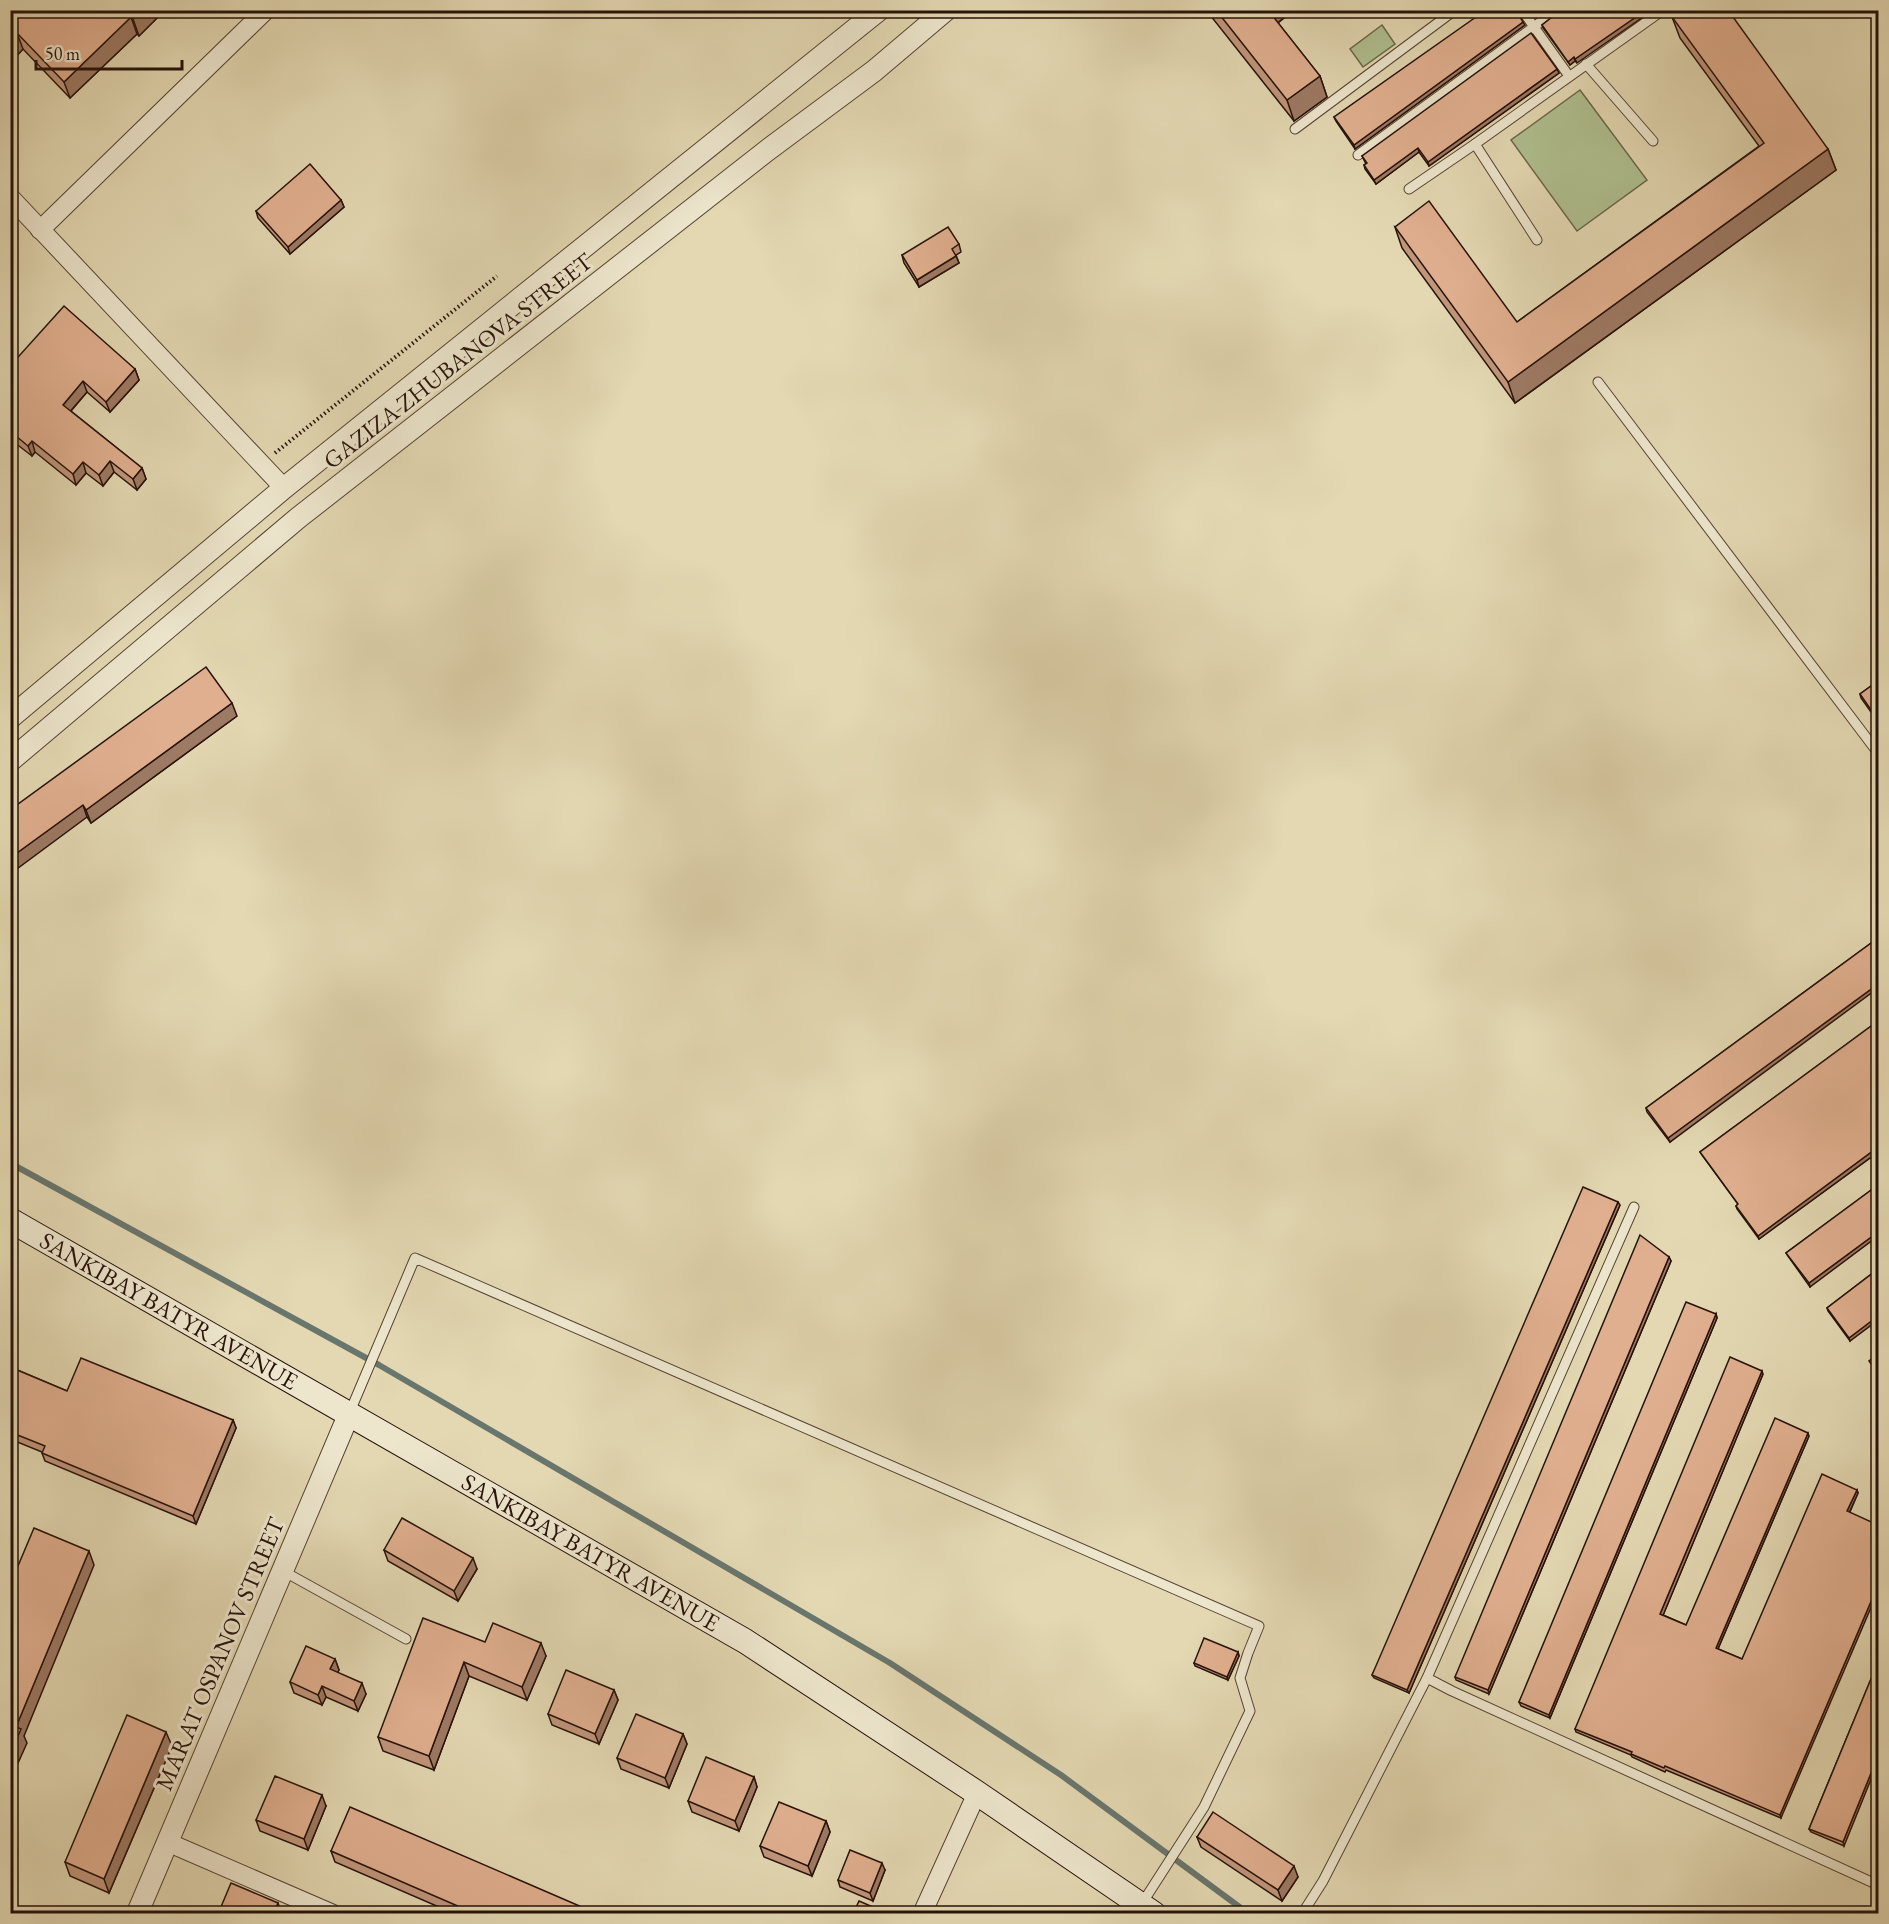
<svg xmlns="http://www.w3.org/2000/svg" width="1889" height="1924" font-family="'EB Garamond',serif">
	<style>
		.green { fill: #b0bf8f; stroke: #6c684c; stroke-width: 1.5 }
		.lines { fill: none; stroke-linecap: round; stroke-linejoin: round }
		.stream { stroke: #69766d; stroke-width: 6 }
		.service-casing { stroke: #564433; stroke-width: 11 }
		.minor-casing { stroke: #564433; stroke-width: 20 }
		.tertiary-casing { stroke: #564433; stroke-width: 23 }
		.secondary-casing { stroke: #271209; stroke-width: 26 }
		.path { stroke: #271209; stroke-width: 4; stroke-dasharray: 1.5 3; stroke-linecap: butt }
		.service { stroke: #ede6cd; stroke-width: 9 }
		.minor { stroke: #ede6cd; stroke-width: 18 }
		.tertiary { stroke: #ede6cd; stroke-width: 21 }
		.secondary { stroke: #ede6cd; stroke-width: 24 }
		.wall { fill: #c1967b; stroke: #271209; stroke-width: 1.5 }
		.shaded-wall { fill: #9d7a64; stroke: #271209; stroke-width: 1.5 }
		.building { fill: #e0af8f; stroke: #271209; stroke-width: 1.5 }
		.labels { text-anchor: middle; stroke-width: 6; stroke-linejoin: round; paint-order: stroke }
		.street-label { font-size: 24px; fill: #271209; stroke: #ede6cd }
	</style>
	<rect width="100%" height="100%" fill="#e3d8b2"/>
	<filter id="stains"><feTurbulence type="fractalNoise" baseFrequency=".00333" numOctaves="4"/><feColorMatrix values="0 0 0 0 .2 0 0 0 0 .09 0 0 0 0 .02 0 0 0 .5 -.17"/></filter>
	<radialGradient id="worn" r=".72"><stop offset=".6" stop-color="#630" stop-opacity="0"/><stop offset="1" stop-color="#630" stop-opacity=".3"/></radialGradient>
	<g class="green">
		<polygon points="1382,25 1395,44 1363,67 1350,49"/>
		<polygon points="1580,90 1647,180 1577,231 1511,140"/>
	</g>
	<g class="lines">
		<polyline class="stream" points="10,1163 379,1365 890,1663 1061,1775 1249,1914"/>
		<g class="service-casing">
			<g id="service">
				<polyline points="1522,10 1569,76"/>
				<polyline points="1586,64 1653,141"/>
				<polyline points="1295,129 1455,10"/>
				<polyline points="1358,155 1557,10"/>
				<polyline points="1409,189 1475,144"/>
				<polyline points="1537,240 1475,144 1663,10"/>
				<polyline points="1598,382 1878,753"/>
				<polyline points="349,1414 415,1258 1259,1626 1248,1653 1240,1678 1250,1711 1204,1807 1141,1905"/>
				<polyline points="283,1571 406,1639"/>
				<polyline points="1427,1678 1452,1691 1878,1885"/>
				<polyline points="1302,1914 1323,1881 1427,1678 1634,1207"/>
			</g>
		</g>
		<g class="minor-casing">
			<g id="minor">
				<polyline points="10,197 284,488"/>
				<polyline points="40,230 266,10"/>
				<polyline points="167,1842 333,1914"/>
				<polyline points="922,1914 977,1793"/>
			</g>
		</g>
		<g class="tertiary-casing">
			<g id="tertiary">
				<polyline points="10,718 284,488 879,10"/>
				<polyline points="10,761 298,518 769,149 874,71 946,10"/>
				<polyline points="137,1914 349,1414"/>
			</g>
		</g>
		<g class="secondary-casing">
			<g id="secondary">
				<path id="s1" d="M10 1220 745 1641 977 1793 1154 1914"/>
			</g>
		</g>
		<polyline class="path" points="275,453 497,276"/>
		<use href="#service" class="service"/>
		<use href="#minor" class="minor"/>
		<use href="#tertiary" class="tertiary"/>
		<use href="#secondary" class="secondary"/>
	</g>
	<g class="wall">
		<polygon points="10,10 76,12 77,10 165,10 139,36 137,34 70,98 23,49 10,63"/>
		<polygon points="1209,10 1294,10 1278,23 1320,76 1327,97 1294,121 1210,15"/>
		<polygon points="1560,11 1577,63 1575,61 1570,65 1543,28 1542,25"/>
		<polygon points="1672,17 1828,149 1836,170 1515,403 1402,248 1395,227 1517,322 1759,146 1680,38"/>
		<polygon points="1525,25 1355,149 1336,121 1334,117"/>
		<polygon points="1557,69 1559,73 1429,166 1419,152 1376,184 1365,169 1364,165 1366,164 1362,156"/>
		<polygon points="341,200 344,207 290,254 258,218 256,211"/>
		<polygon points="959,244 961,252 956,255 959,263 919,287 904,263 902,255"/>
		<polygon points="10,366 135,369 139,380 110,412 87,392 71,411 142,468 146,479 137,490 114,472 103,486 86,473 76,485 35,452 32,456 10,439"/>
		<polygon points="1878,681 1878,722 1861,698 1860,694"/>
		<polygon points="237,716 91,823 87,817 10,810"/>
		<polygon points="1878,938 1670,1142 1647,1112 1646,1108"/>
		<polygon points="1878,1021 1878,1152 1759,1239 1737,1209 1736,1206 1738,1204 1702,1155 1700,1152"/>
		<polygon points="1878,1185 1810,1287 1788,1256 1786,1253"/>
		<polygon points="1620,1205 1409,1693 1374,1678 1372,1675"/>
		<polygon points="1669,1257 1671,1261 1489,1694 1456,1680 1455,1677"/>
		<polygon points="1878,1269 1850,1341 1828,1311 1827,1308"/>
		<polygon points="1716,1314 1717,1318 1550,1718 1521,1706 1519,1702"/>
		<polygon points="10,1367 67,1391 233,1420 236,1428 196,1524 45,1461 42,1453 42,1452 10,1439"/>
		<polygon points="1763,1374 1663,1615 1686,1625 1809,1436 1718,1649 1742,1659 1857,1490 1858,1493 1850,1512 1781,1818 1666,1770 1665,1772 1632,1757 1631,1755 1576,1732 1575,1729"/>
		<polygon points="384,1550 477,1569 458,1601 388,1561"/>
		<polygon points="485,1642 546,1656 527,1700 469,1676 434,1770 383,1751 378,1737"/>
		<polygon points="1238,1652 1239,1656 1228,1680 1195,1666 1194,1663"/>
		<polygon points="335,1659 339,1670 337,1672 366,1694 358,1711 326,1697 322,1705 294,1693 290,1682"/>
		<polygon points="1878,1662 1844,1846 1811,1832 1809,1829"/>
		<polygon points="614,1690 618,1700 599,1744 552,1725 548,1714"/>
		<polygon points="683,1734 687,1744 669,1788 621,1769 617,1758"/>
		<polygon points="172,1746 109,1893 70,1876 65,1862"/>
		<polygon points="754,1777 757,1787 739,1831 692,1812 688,1801"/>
		<polygon points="326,1806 308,1850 260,1831 256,1820"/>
		<polygon points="826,1821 830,1832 812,1876 764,1857 760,1846"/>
		<polygon points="1197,1837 1298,1877 1282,1901 1201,1847"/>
		<polygon points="331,1851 598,1914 455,1914 335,1862"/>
		<polygon points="885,1870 873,1901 840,1887 838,1880"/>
	</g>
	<g class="shaded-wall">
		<polygon points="142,10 165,10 139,36 133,19"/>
		<polygon points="1266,10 1294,10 1272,27"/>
		<polygon points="1539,10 1545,10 1535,17 1534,14"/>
		<polygon points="1646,10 1653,10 1577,63 1575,59"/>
		<polygon points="131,17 137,34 70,98 64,82"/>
		<polygon points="1523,22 1525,25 1355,149 1354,145"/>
		<polygon points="17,33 23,49 10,63 10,40"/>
		<polygon points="1574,57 1575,61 1570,65 1568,62"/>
		<polygon points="1557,69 1559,73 1429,166 1428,162"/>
		<polygon points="1320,76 1327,97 1294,121 1287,100"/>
		<polygon points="1418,148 1419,152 1376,184 1374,180"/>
		<polygon points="1828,149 1836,170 1515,403 1508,382"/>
		<polygon points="341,200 344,207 290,254 288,247"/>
		<polygon points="956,256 959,263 919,287 917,280"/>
		<polygon points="135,369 139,380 110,412 106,402"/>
		<polygon points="83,381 87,392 67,415 63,405"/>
		<polygon points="32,441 35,452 32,456 28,446"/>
		<polygon points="110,461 114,472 103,486 99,475"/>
		<polygon points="83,462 86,473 76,485 73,474"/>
		<polygon points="142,468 146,479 137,490 133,479"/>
		<polygon points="232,703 237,716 91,823 86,810"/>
		<polygon points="83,805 87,817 10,874 10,858"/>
		<polygon points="1878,984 1878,988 1670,1142 1668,1138"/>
		<polygon points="1878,1147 1878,1152 1759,1239 1758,1236"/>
		<polygon points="1618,1202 1620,1205 1409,1693 1407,1690"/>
		<polygon points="1878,1232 1878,1236 1810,1287 1809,1283"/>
		<polygon points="1669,1257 1671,1261 1489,1694 1488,1690"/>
		<polygon points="1716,1314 1717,1318 1550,1718 1549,1715"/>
		<polygon points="1878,1316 1878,1320 1850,1341 1849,1338"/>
		<polygon points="1762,1371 1763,1374 1662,1618 1660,1614"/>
		<polygon points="233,1420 236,1428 196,1524 193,1516"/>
		<polygon points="1808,1433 1809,1436 1717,1651 1716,1648"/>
		<polygon points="1857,1490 1858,1493 1848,1515 1847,1511"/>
		<polygon points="89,1551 94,1565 24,1736 27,1743 10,1781 10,1755 16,1727"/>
		<polygon points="473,1558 477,1569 458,1601 454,1591"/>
		<polygon points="1878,1585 1878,1591 1781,1818 1780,1815"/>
		<polygon points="541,1643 546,1656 527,1700 522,1687"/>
		<polygon points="1238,1652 1239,1656 1228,1680 1227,1677"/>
		<polygon points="335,1659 339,1670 334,1680 330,1669"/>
		<polygon points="464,1662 469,1676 434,1770 429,1756"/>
		<polygon points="362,1683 366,1694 358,1711 354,1701"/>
		<polygon points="322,1686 326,1697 322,1705 318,1695"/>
		<polygon points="614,1690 618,1700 599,1744 595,1734"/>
		<polygon points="166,1732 172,1746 109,1893 104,1879"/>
		<polygon points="683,1734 687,1744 669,1788 665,1778"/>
		<polygon points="1878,1756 1878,1762 1844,1846 1843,1842"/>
		<polygon points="754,1777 757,1787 739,1831 735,1821"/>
		<polygon points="322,1795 326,1806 308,1850 304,1839"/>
		<polygon points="826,1821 830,1832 812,1876 808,1866"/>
		<polygon points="882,1863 885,1870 873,1901 870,1893"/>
		<polygon points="1294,1866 1298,1877 1282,1901 1278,1890"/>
		<polygon points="278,1903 282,1914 273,1914"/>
	</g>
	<g class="building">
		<polygon points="10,10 75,10 76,12 77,10 142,10 133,19 131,17 64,82 17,33 10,40"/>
		<polygon points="1216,10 1268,10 1320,76 1287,100"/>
		<polygon points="1486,10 1516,10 1523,22 1354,145 1334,117"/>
		<polygon points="1561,10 1646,10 1575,59 1574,57 1568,62 1542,25"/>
		<polygon points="1681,10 1728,10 1828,149 1508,382 1395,227 1429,201 1517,322 1764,143 1672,17"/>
		<polygon points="1531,33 1557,69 1428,162 1418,148 1374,180 1364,165 1367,163 1362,156"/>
		<polygon points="310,164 341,200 288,247 256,211"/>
		<polygon points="948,227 959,244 952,249 956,256 917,280 902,255"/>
		<polygon points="64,306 135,369 106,402 83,381 63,405 142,468 133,479 110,461 99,475 83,462 73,474 32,441 28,446 10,431 10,366"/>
		<polygon points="206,667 232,703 86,810 83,805 10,858 10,810"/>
		<polygon points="1878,681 1878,720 1860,694"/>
		<polygon points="1878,938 1878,984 1668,1138 1646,1108"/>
		<polygon points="1878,1021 1878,1147 1758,1236 1736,1206 1738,1204 1700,1152"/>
		<polygon points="1878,1185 1878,1232 1809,1283 1786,1253"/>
		<polygon points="1583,1187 1618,1202 1407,1690 1372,1675"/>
		<polygon points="1640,1235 1669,1257 1488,1690 1455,1677"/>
		<polygon points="1878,1269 1878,1316 1849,1338 1827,1308"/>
		<polygon points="1686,1302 1716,1314 1549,1715 1519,1702"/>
		<polygon points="1878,1354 1878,1374 1869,1361"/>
		<polygon points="1730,1357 1762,1371 1660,1614 1686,1625 1775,1418 1808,1433 1716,1648 1742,1659 1822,1474 1857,1490 1847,1511 1878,1525 1878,1585 1780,1815 1665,1766 1664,1768 1631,1754 1632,1752 1575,1729"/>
		<polygon points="81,1358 233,1420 193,1516 42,1453 45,1446 10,1432 10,1367 67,1391"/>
		<polygon points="402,1518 473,1558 454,1591 384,1550"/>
		<polygon points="34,1528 89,1551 16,1727 21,1729 10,1755 10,1585"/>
		<polygon points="423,1618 485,1642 493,1623 541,1643 522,1687 464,1662 429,1756 378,1737"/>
		<polygon points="1204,1638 1238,1652 1227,1677 1194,1663"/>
		<polygon points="306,1646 335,1659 330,1669 362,1683 354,1701 322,1686 318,1695 290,1682"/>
		<polygon points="1878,1662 1878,1756 1843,1842 1809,1829"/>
		<polygon points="566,1670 614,1690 595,1734 548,1714"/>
		<polygon points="636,1714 683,1734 665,1778 617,1758"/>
		<polygon points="127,1715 166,1732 104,1879 65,1862"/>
		<polygon points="706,1757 754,1777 735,1821 688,1801"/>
		<polygon points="275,1776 322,1795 304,1839 256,1820"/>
		<polygon points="779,1802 826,1821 808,1866 760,1846"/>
		<polygon points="350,1807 598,1914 476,1914 331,1851"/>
		<polygon points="1213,1812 1294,1866 1278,1890 1197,1837"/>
		<polygon points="850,1850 882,1863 870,1893 838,1880"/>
		<polygon points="1878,1852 1878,1863 1875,1862"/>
		<polygon points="231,1883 278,1903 273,1914 218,1914"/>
		<polygon points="859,1901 889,1914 853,1914"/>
	</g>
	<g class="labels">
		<g class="street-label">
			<text transform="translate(458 361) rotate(-38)" y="8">GAZIZA ZHUBANOVA STREET</text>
			<text dy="8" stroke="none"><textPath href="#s1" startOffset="183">SANKIBAY BATYR AVENUE</textPath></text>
			<text dy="8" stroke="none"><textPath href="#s1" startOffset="669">SANKIBAY BATYR AVENUE</textPath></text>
			<text transform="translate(220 1654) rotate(-67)" y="8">MARAT OSPANOV STREET</text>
		</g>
	</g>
	<rect width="1889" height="1924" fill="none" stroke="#e3d8b2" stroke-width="36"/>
	<rect x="12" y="12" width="1865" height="1900" fill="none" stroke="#271209" stroke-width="3"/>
	<rect x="18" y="18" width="1853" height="1888" fill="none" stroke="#271209" stroke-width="1.5"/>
	<path d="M36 60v9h146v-9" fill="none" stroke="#271209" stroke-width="3"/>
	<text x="45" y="60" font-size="18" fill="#271209" stroke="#ede6cd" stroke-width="4.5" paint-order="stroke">50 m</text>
	<rect width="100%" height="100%" filter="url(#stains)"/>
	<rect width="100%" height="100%" fill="url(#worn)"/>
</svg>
